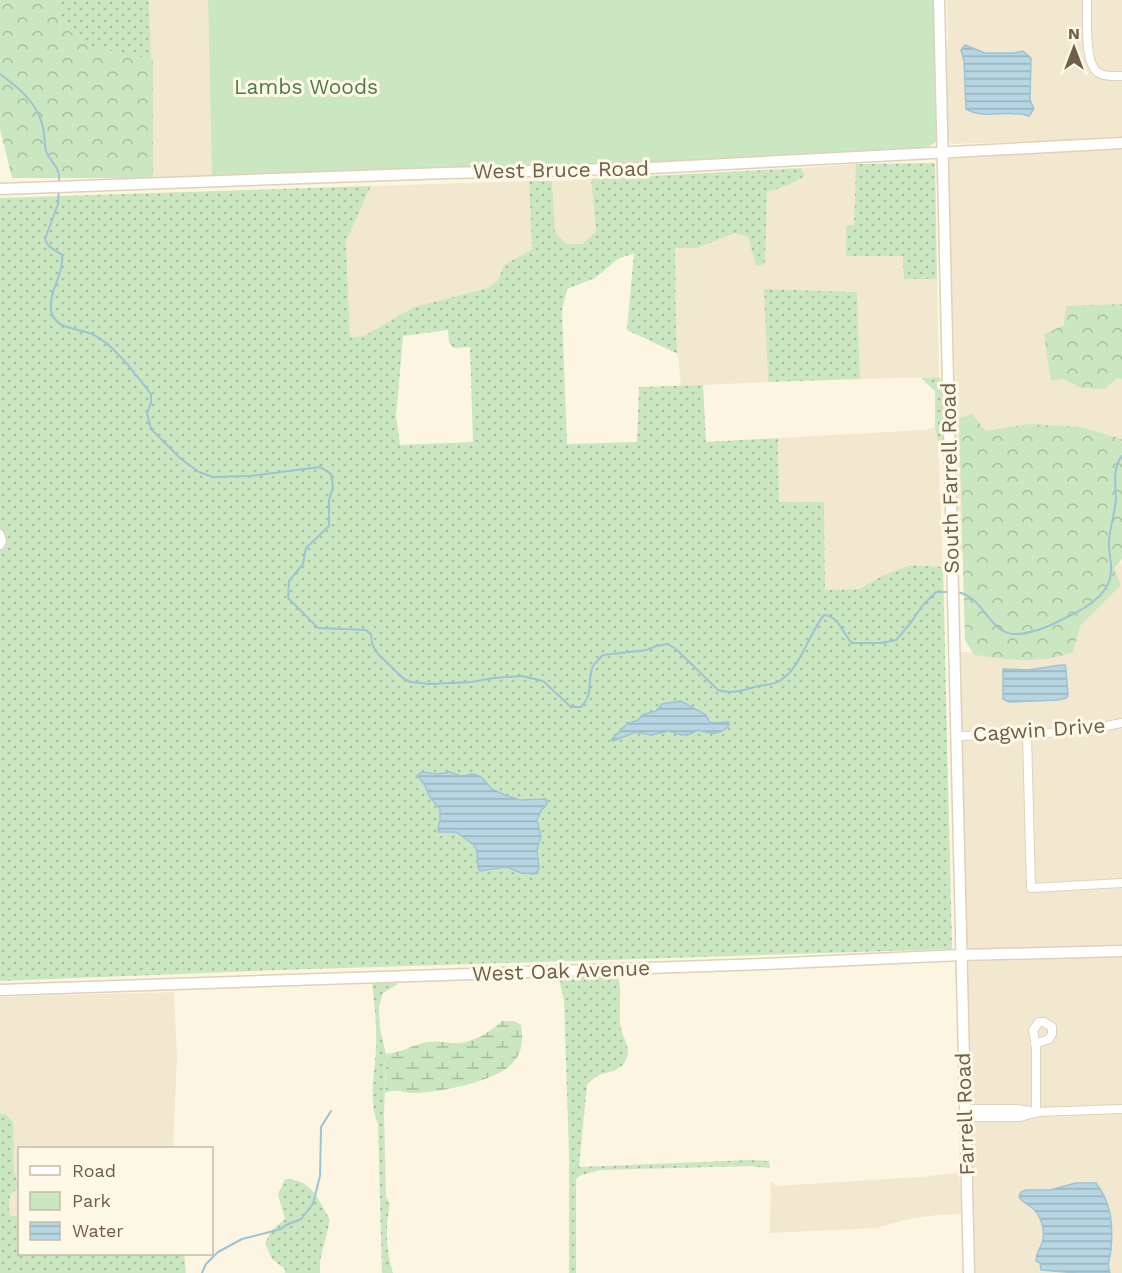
<svg xmlns="http://www.w3.org/2000/svg" width="1122" height="1273" font-family="'Work Sans',sans-serif">
	<style>
		.residential { fill: #f2e8d0 }
		.grass { fill: url(#grass-dots); fill-rule: evenodd }
		.forest { fill: url(#forest-crowns) }
		.wetland { fill: url(#wetland-marsh) }
		.park { fill: #cbe7c1 }
		.water { fill: url(#water-rules); stroke: #9ec3d4; stroke-width: 1.5 }
		.lines { fill: none; stroke-linecap: round; stroke-linejoin: round }
		.stream { stroke: #9ec3d4; stroke-width: 2 }
		.street-casing { stroke: #ded2be; stroke-width: 10 }
		.secondary-casing { stroke: #e0d1b9; stroke-width: 13 }
		.street { stroke: #fff; stroke-width: 8 }
		.secondary { stroke: #fff; stroke-width: 10 }
		.labels { text-anchor: middle; stroke-width: 6; stroke-linejoin: round; paint-order: stroke }
		.park-label { font-size: 21px; fill: #4d7b45; stroke: #fef9e7 }
		.street-label { font-size: 21px; fill: #715d4a; stroke: #fef9e7 }
	</style>
	<defs>
		<pattern id="grass-dots" width="8" height="8" patternUnits="userSpaceOnUse" patternTransform="scale(1.5)"><rect width="8" height="8" fill="#cbe7c1"/><path d="M2 2h.1M6 6h.1" fill="none" stroke="#a9be9f" stroke-width="1.8" stroke-linecap="round"/></pattern>
		<pattern id="forest-crowns" width="20" height="18" patternUnits="userSpaceOnUse" patternTransform="scale(1.5)"><rect width="20" height="18" fill="#cbe7c1"/><path d="M2 6a3 3 0 1 1 6 0M12 15a3 3 0 1 1 6 0" fill="none" stroke="#a9be9f"/></pattern>
		<pattern id="wetland-marsh" width="20" height="14" patternUnits="userSpaceOnUse" patternTransform="scale(1.5)"><rect width="20" height="14" fill="#cbe7c1"/><path d="M1 5h8M5 5V1M11 12h8M15 12V8" fill="none" stroke="#a9be9f"/></pattern>
		<pattern id="water-rules" width="6" height="5" patternUnits="userSpaceOnUse" patternTransform="scale(1.5)"><rect width="6" height="5" fill="#b7d6e3"/><path d="M0 2.5h6" fill="none" stroke="#99b1ba"/></pattern>
	</defs>
	<rect width="100%" height="100%" fill="#fbf5e1"/>
	<g class="residential">
		<polygon points="149,0 208,0 212,178 153,178"/>
		<polygon points="947,0 1122,0 1122,138 952,144 947,137 945,70 948,40"/>
		<polygon points="1122,149 1122,548 954,553 945,155"/>
		<polygon points="856,164 854,226 846,226 904,256 904,279 937,279 939,377 860,379 857,292 764,289 768,382 681,386 676,335 674,247 679,248 735,233 748,237 756,265 767,192 787,186 805,176 801,168"/>
		<polygon points="591,179 596,233 582,244 566,244 555,232 552,181"/>
		<polygon points="529,181 532,249 504,265 498,280 488,288 414,307 364,336 350,337 346,241 371,186"/>
		<polygon points="935,427 938,438 943,567 911,565 884,575 859,589 825,590 824,502 779,502 778,438 925,430"/>
		<polygon points="1122,563 1122,946 971,950 966,945 958,652 998,652 1093,596 1117,566"/>
		<polygon points="1122,955 1122,1273 975,1273 965,960"/>
		<polygon points="174,992 177,1058 173,1148 20,1148 19,1216 11,1216 9,1211 10,1195 17,1188 18,1183 14,1173 14,1156 6,1114 0,1113 0,997"/>
		<polygon points="959,1170 962,1214 937,1215 908,1219 877,1228 770,1233 771,1181 776,1186 920,1177 955,1173"/>
	</g>
	<g class="grass">
		<polygon points="56,0 149,0 151,59 91,48 61,25"/>
		<polygon points="935,163 937,279 904,279 903,256 846,256 846,226 854,225 856,164"/>
		<path d="M801 168 805 176 787 186 767 192 765 264 756 266 748 237 735 233 697 248H675L676 335 678 354 627 330 634 253 618 259 595 278 567 289 562 310 567 444 637 442 639 387 703 385 706 442 778 438 779 502H824L825 590 859 589 884 575 911 565 943 567 952 949 280 970 0 981V198L371 186 346 241 350 337 364 336 414 307 488 288 498 280 504 265 532 249 529 181H552L555 232 566 244H582L596 232 591 179ZM448 330 449 342 453 348 470 347 473 442 400 445 396 416 403 336Z"/>
		<polygon points="764,289 857,292 860,379 768,382"/>
		<polygon points="939,377 945,383 945,446 939,446 935,427 935,391 921,378"/>
		<path d="M564 974 618 976C622 991 619 1007 620 1023 621 1033 627 1042 628 1051 628 1056 625 1064 620 1067 608 1076 601 1069 587 1085L579 1167 750 1160 769 1161 770 1168 749 1166 601 1170 581 1175 576 1179V1273H569V1152L564 1001 559 979Z"/>
		<path d="M394 981 398 984 383 993 379 1006 380 1029 386 1054 384 1114 386 1197 390 1204C385 1227 386 1251 393 1273H382L378 1124C367 1098 376 1072 376 1044 377 1023 374 1003 372 982Z"/>
		<polygon points="0,1113 6,1114 13,1122 14,1172 18,1183 18,1188 10,1195 9,1211 11,1216 19,1216 20,1254 184,1254 186,1273 0,1273"/>
		<path d="M285 1179C312 1179 318 1199 330 1220L320 1261V1273H285V1269L272 1259 265 1243 272 1230 285 1219 278 1195Z"/>
	</g>
	<g class="forest">
		<polygon points="0,0 56,0 61,25 91,47 153,59 153,178 12,178 0,129"/>
		<polygon points="1122,304 1122,379 1117,378 1105,389 1081,388 1063,379 1051,381 1044,334 1064,325 1066,306"/>
		<path d="M972 414 986 431 1029 424 1080 427 1122 439V559L1114 569 1121 585 1080 626 1073 652C1038 665 1010 660 974 655L965 640 959 418Z"/>
	</g>
	<path class="wetland" d="M502 1021H514L521 1025C523 1037 523 1050 515 1060 501 1081 441 1092 416 1093 406 1094 395 1088 385 1093L386 1054C403 1052 410 1046 427 1042 438 1040 449 1044 460 1043 475 1041 492 1031 502 1021Z"/>
	<polygon class="park" points="208,0 935,0 938,137 936,142 925,149 698,162 212,178"/>
	<g class="water">
		<path d="M965 45 985 53H1014L1023 51 1031 58 1030 100 1034 109 1029 116C1009 109 984 120 966 109L964 61 961 50Z"/>
		<polygon points="1061,665 1065,665 1066,669 1068,695 1066,698 1058,700 1009,702 1003,699 1003,669 1028,670"/>
		<path d="M681 701 706 715 710 723 729 722 728 727C717 736 711 734 698 730L690 734 681 735 669 731 651 735 636 732 613 741 611 740 627 724 638 720 642 715 656 711 662 704Z"/>
		<path d="M422 772 436 774 450 772 461 776 474 774 481 777 492 789 505 795 520 800 546 799 547 804 541 811 537 820 541 837 537 849 539 869 535 874 521 873 507 867 480 871 478 868 477 851 473 844 456 832H439L438 828 440 821V809C437 805 432 801 430 797 425 787 426 784 417 776Z"/>
		<path d="M1076 1183H1096C1112 1204 1113 1225 1111 1250 1110 1261 1106 1262 1110 1273H1077L1041 1270 1040 1263 1036 1261C1036 1253 1039 1251 1042 1243 1046 1231 1041 1214 1031 1207 1026 1203 1023 1203 1019 1197L1021 1192 1026 1190H1050Z"/>
	</g>
	<g class="lines">
		<g class="stream">
			<path d="M0 74C18 87 39 104 43 128 45 135 44 144 46 151 52 166 61 165 59 185"/>
			<path d="M59 190 58 204 45 239C47 248 56 250 62 255 64 274 49 290 51 310 54 330 78 328 92 334 114 344 136 375 151 394V403L147 413 151 429 181 459 199 472 213 477 250 476 320 467 331 474 333 487 329 500V526L306 548 303 564 289 581 288 598 318 628 366 630 371 634 372 644 378 654 404 679 411 682 430 684 471 682 494 678 522 676 543 681 571 707H581C595 692 586 682 593 666 595 663 600 658 603 655L647 650 656 646 668 644 677 650 718 690C730 694 742 691 754 687 762 685 775 685 781 680 801 667 809 633 824 615 839 616 843 634 852 643H881L896 640 909 625 923 605 936 592H949"/>
			<path d="M957 592C983 596 989 632 1013 634 1031 635 1050 626 1065 618 1083 610 1110 595 1111 572 1112 561 1108 551 1109 541 1110 525 1116 511 1116 496 1115 482 1113 467 1122 456"/>
			<polyline points="202,1273 206,1264 218,1252 242,1239 281,1229 286,1225 301,1219 313,1204 320,1176 321,1127 331,1111"/>
		</g>
		<g class="street-casing">
			<g id="street">
				<path d="M1087 0C1088 17 1083 64 1099 73 1105 77 1114 76 1122 76"/>
				<polyline points="0,534 2,541 0,545"/>
				<polyline points="1027,735 1031,888 1122,883"/>
				<path d="M956 736C1012 735 1067 735 1122 723"/>
				<polyline points="1035,1044 1049,1039 1052,1034 1052,1027 1044,1022 1039,1022 1033,1030 1036,1047 1036,1112"/>
				<polyline points="965,1109 1017,1109 1036,1112 1122,1109"/>
				<polyline points="965,1117 1020,1117 1035,1113"/>
			</g>
		</g>
		<g class="secondary-casing">
			<g id="secondary">
				<polyline points="939,0 969,1273"/>
				<polyline points="0,189 445,173 651,168 1122,143"/>
				<polyline points="0,990 765,964 961,955 1122,951"/>
			</g>
		</g>
		<use href="#street" class="street"/>
		<use href="#secondary" class="secondary"/>
	</g>
	<g class="labels">
		<g class="park-label">
			<text x="306" y="94">Lambs Woods</text>
		</g>
		<g class="street-label">
			<text transform="translate(561 170) rotate(-1)" y="7">West Bruce Road</text>
			<text transform="translate(950 478) rotate(-91)" y="7">South Farrell Road</text>
			<text transform="translate(1039 730) rotate(-4)" y="7">Cagwin Drive</text>
			<text transform="translate(561 971) rotate(-2)" y="7">West Oak Avenue</text>
			<text transform="translate(965 1114) rotate(-92)" y="7">Farrell Road</text>
		</g>
	</g>
	<rect x="18" y="1147" width="195" height="108" fill="#fef9e7" stroke="#c6bba8" stroke-width="1.5"/>
	<rect x="30" y="1166" width="30" height="9" fill="#ffffff" stroke="#c6bba8" stroke-width="1.5"/>
	<text x="72" y="1177" font-size="18" fill="#715d4a">Road</text>
	<rect x="30" y="1192" width="30" height="18" fill="#cbe7c1" stroke="#c6bba8" stroke-width="1.5"/>
	<text x="72" y="1207" font-size="18" fill="#715d4a">Park</text>
	<rect x="30" y="1222" width="30" height="18" fill="url(#water-rules)" stroke="#c6bba8" stroke-width="1.5"/>
	<text x="72" y="1237" font-size="18" fill="#715d4a">Water</text>
	<g transform="translate(1074 48)" stroke="#fef9e7" stroke-width="4.5" paint-order="stroke">
	<path d="M0-4.5L10 22L0 15L-10 22Z" fill="#715d4a"/>
	<text y="-9" font-size="16" font-weight="bold" text-anchor="middle" fill="#715d4a">N</text>
	</g>
</svg>
